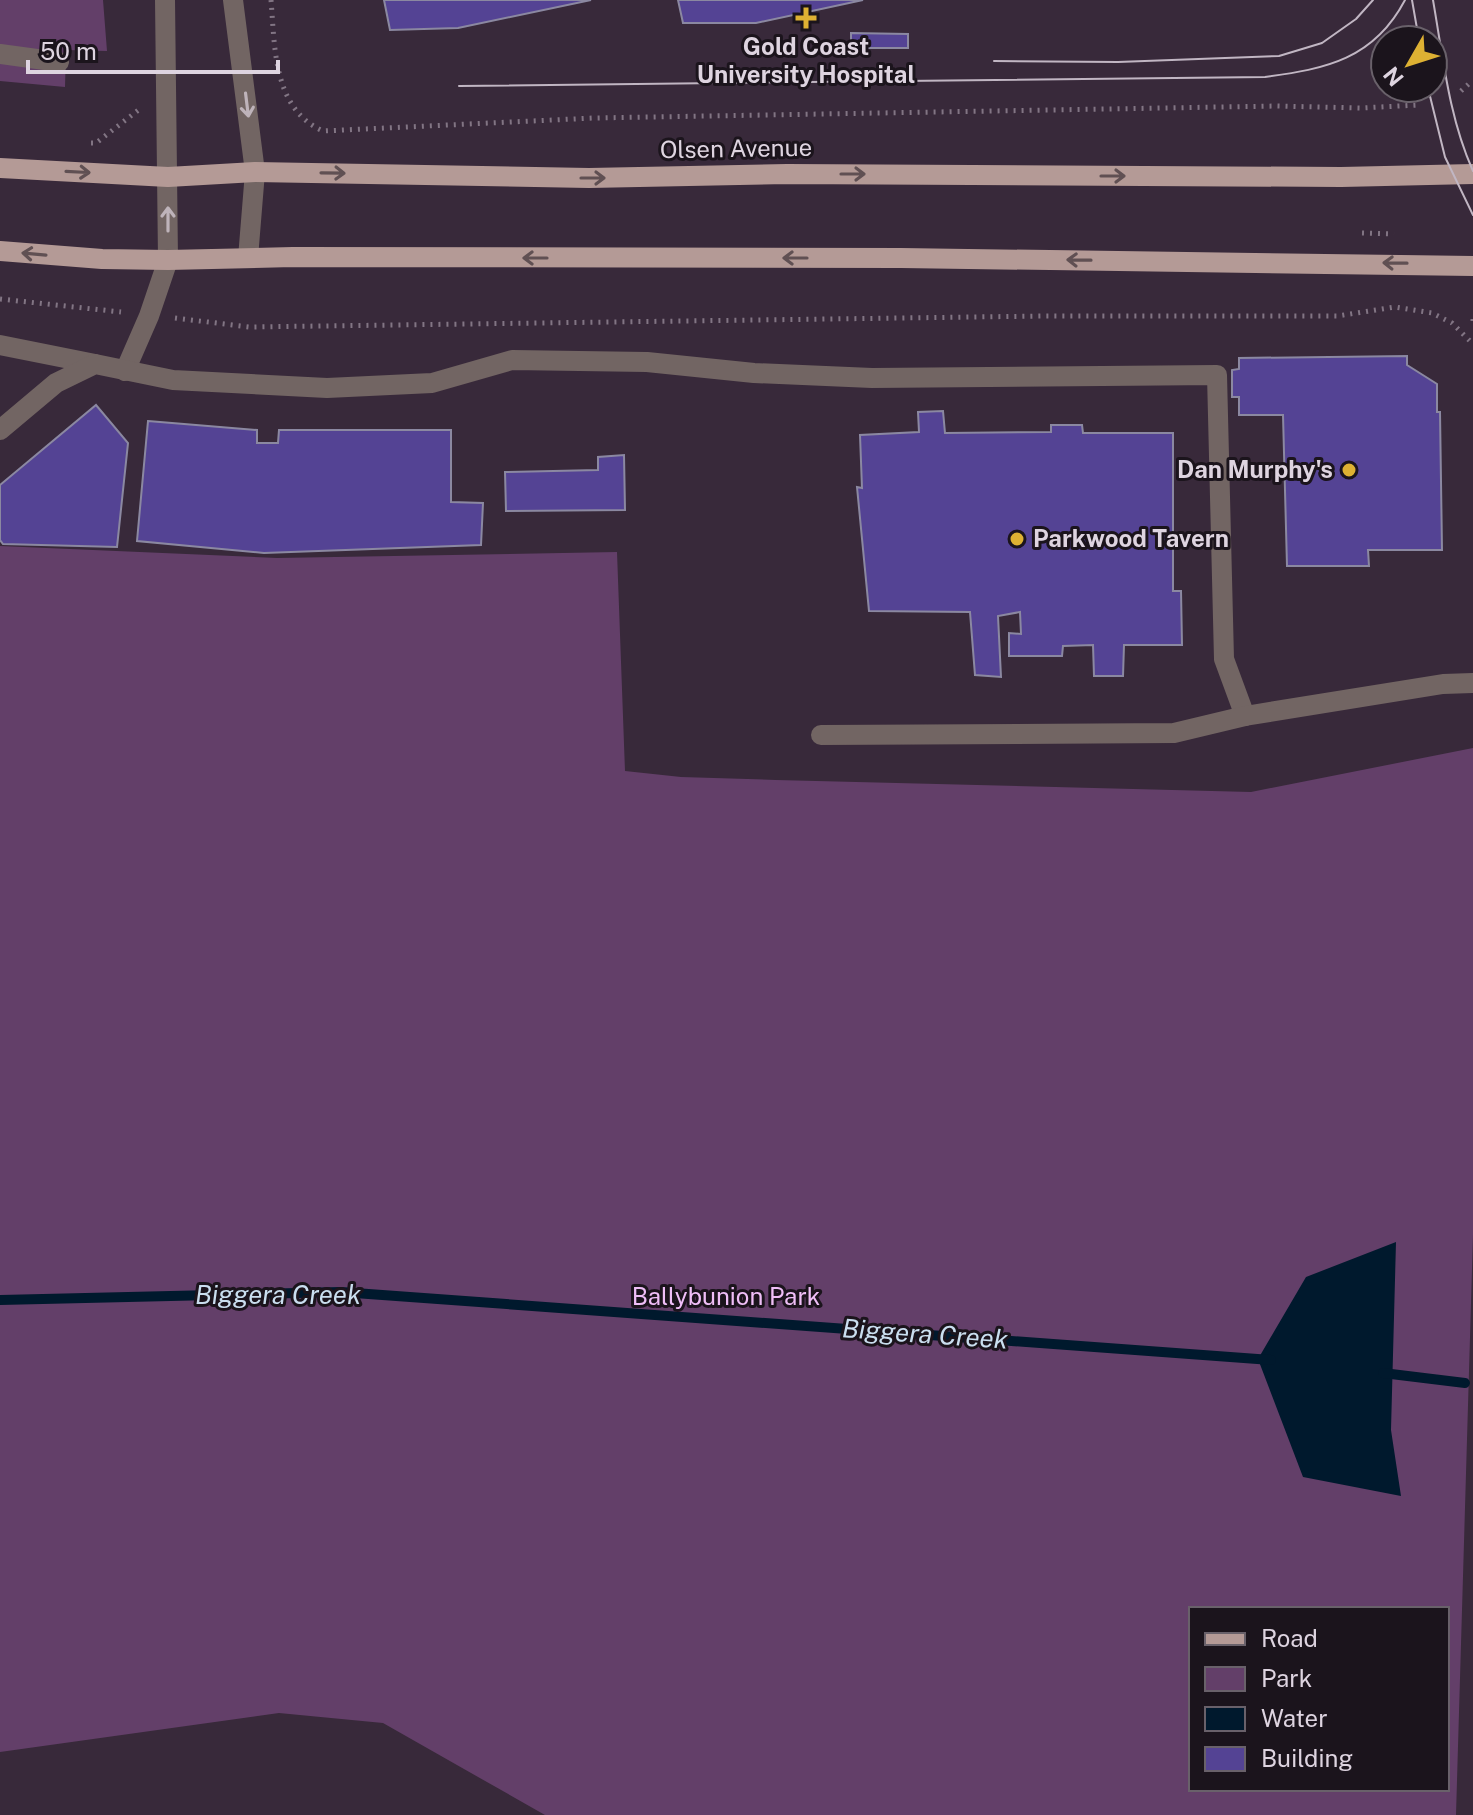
<svg xmlns="http://www.w3.org/2000/svg" width="1473" height="1815" font-family="'Public Sans',sans-serif">
	<style>
		.green { fill: #633f69; fill-rule: evenodd }
		.water { fill: #00192d }
		.lines { fill: none; stroke-linecap: round; stroke-linejoin: round }
		.stream { stroke: #00192d; stroke-width: 10 }
		.building { fill: #544394; stroke: #8b88a1; stroke-width: 2 }
		.path { stroke: #827584; stroke-width: 5; stroke-dasharray: 2 6; stroke-linecap: butt }
		.minor { stroke: #726563; stroke-width: 20 }
		.major { stroke: #b49a96; stroke-width: 20 }
		.tram { stroke: #c1b6c3; stroke-width: 2 }
		.oneway { stroke: #beb3ba }
		.oneway2 { stroke: #605053 }
		.poi-dot { fill: #deb133; stroke: #1b141c; stroke-width: 3 }
		.labels { text-anchor: middle; stroke-width: 6; stroke-linejoin: round; paint-order: stroke }
		.poi-label { font-size: 24px; font-weight: bold; fill: #ded4e0; stroke: #1b141c }
		.street-label { font-size: 24px; fill: #ded4e0; stroke: #1b141c }
		.park-label { font-size: 24px; fill: #efbef7; stroke: #1b141c }
		.water-label { font-size: 26px; font-style: italic; fill: #cadeef; stroke: #1b141c }
	</style>
	<rect width="100%" height="100%" fill="#38293a"/>
	<g class="green">
		<polygon points="0,0 103,0 107,51 66,50 65,87 0,81"/>
		<path d="M0 546 277 558 617 552 625 771 681 777 776 780 1251 792 1473 748V1235L1456 1815H545L383 1723 279 1713 0 1752ZM1191 1609H1447V1789H1191Z"/>
	</g>
	<polygon class="water" points="1396,1242 1391,1430 1401,1496 1303,1477 1258,1359 1306,1277"/>
	<g class="lines">
		<g class="stream">
			<polyline points="0,1300 341,1292 1271,1360"/>
			<polyline points="1383,1373 1465,1383"/>
		</g>
	</g>
	<g class="building">
		<polygon points="384,0 591,0 458,28 390,30"/>
		<polygon points="678,0 863,0 756,23 683,23"/>
		<polygon points="851,33 908,34 908,48 851,48"/>
		<polygon points="1407,356 1407,365 1437,384 1437,412 1440,412 1442,550 1368,550 1369,566 1287,566 1283,415 1239,415 1239,397 1232,397 1232,370 1239,369 1239,358"/>
		<polygon points="96,405 128,443 117,547 3,544 0,540 0,485"/>
		<polygon points="943,411 945,433 1051,432 1051,425 1082,425 1083,433 1173,433 1173,591 1181,591 1182,645 1124,645 1123,676 1094,676 1093,645 1063,646 1062,656 1009,656 1009,633 1021,634 1020,612 998,616 1001,677 975,675 970,612 869,611 857,487 862,488 860,435 919,432 918,412"/>
		<polygon points="148,421 257,430 257,443 278,443 279,430 451,430 451,502 483,503 481,545 264,553 137,541"/>
		<polygon points="624,455 625,510 506,511 505,472 598,470 598,457"/>
	</g>
	<g class="lines">
		<g class="path">
			<path d="M271 0C275 48 273 109 323 131L594 118 1277 106 1361 108 1419 105"/>
			<polyline points="1461,91 1472,81"/>
			<polyline points="91,143 96,143 141,108"/>
			<polyline points="1362,233 1394,234"/>
			<polyline points="0,299 121,312"/>
			<polyline points="175,318 249,327 1045,316 1337,316 1395,307 1432,313 1452,323 1473,344"/>
			<polyline points="1473,319 1473,326"/>
		</g>
		<g class="minor">
			<polyline points="233,0 255,172 248,258"/>
			<polyline points="0,54 59,62"/>
			<polyline points="0,345 95,364"/>
			<polyline points="125,371 149,316 168,260 165,0"/>
			<polyline points="0,430 56,383 95,364 173,380 327,388 432,383 512,360 647,362 754,373 872,378 1217,375 1224,659 1245,716"/>
			<polyline points="821,735 1174,733 1245,716 1443,684 1473,683"/>
		</g>
		<g class="major">
			<polyline points="0,168 168,177 255,172 589,178 787,174 1341,177 1473,174"/>
			<polyline points="0,251 102,259 168,260 293,257 901,258 1473,266"/>
		</g>
		<g class="tram">
			<polyline points="1412,0 1419,40"/>
			<path d="M1433 0C1443 57 1449 118 1473 171"/>
			<polyline points="994,61 1118,62 1279,56 1322,43 1356,19 1373,0"/>
			<path d="M459 86 1265 77C1326 69 1374 59 1405 0"/>
			<polyline points="1428,88 1445,157 1473,215"/>
		</g>
	</g>
	<defs><path id="oneway-shaft" d="M-6 0H5M1.5-3L5.5 0L1.5 3" fill="none" stroke-width="1.6" stroke-linecap="round" stroke-linejoin="round" transform="scale(2)"/></defs>
	<g class="oneway">
		<use href="#oneway-shaft" transform="translate(247 105) rotate(83)"/>
		<use href="#oneway-shaft" transform="translate(168 219) rotate(-90)"/>
	</g>
	<g class="oneway2">
		<use href="#oneway-shaft" transform="translate(78 172) rotate(3)"/>
		<use href="#oneway-shaft" transform="translate(333 173) rotate(1)"/>
		<use href="#oneway-shaft" transform="translate(853 174)"/>
		<use href="#oneway-shaft" transform="translate(1113 176)"/>
		<use href="#oneway-shaft" transform="translate(593 178)"/>
		<use href="#oneway-shaft" transform="translate(34 254) rotate(-175)"/>
		<use href="#oneway-shaft" transform="translate(535 258) rotate(-180)"/>
		<use href="#oneway-shaft" transform="translate(795 258) rotate(-180)"/>
		<use href="#oneway-shaft" transform="translate(1079 260) rotate(-179)"/>
		<use href="#oneway-shaft" transform="translate(1395 263) rotate(-179)"/>
	</g>
	<g class="poi-dot">
		<path d="M802 6h8v8h8v8h-8v8h-8v-8h-8v-8h8z"/>
		<circle cx="1349" cy="470" r="8"/>
		<circle cx="1017" cy="539" r="8"/>
	</g>
	<g class="labels">
		<g class="poi-label">
			<text x="806" y="55">Gold Coast<tspan x="806" dy="28">University Hospital</tspan></text>
			<text x="1333" y="478" text-anchor="end">Dan Murphy's</text>
			<text x="1033" y="547" text-anchor="start">Parkwood Tavern</text>
		</g>
		<g class="street-label">
			<text transform="translate(736 149) rotate(-1)" y="8">Olsen Avenue</text>
		</g>
		<g class="park-label">
			<text x="726" y="1305">Ballybunion Park</text>
		</g>
		<g class="water-label">
			<text x="278" y="1304">Biggera Creek</text>
			<text transform="translate(925 1334) rotate(4)" y="9">Biggera Creek</text>
		</g>
	</g>
	<rect x="1189" y="1607" width="260" height="184" fill="#1b141c" stroke="#69616a" stroke-width="2"/>
	<rect x="1205" y="1633" width="40" height="12" fill="#b49a96" stroke="#69616a" stroke-width="2"/>
	<text x="1261" y="1647" font-size="24" fill="#ded4e0">Road</text>
	<rect x="1205" y="1667" width="40" height="24" fill="#633f69" stroke="#69616a" stroke-width="2"/>
	<text x="1261" y="1687" font-size="24" fill="#ded4e0">Park</text>
	<rect x="1205" y="1707" width="40" height="24" fill="#00192d" stroke="#69616a" stroke-width="2"/>
	<text x="1261" y="1727" font-size="24" fill="#ded4e0">Water</text>
	<rect x="1205" y="1747" width="40" height="24" fill="#544394" stroke="#69616a" stroke-width="2"/>
	<text x="1261" y="1767" font-size="24" fill="#ded4e0">Building</text>
	<g transform="translate(1409 64) rotate(231)"><circle r="38" fill="#1b141c" stroke="#69616a" stroke-width="2"/>
	<path d="M0-6L14 30L0 20L-14 30Z" fill="#deb133"/>
	<text y="-12" font-size="22" font-weight="bold" text-anchor="middle" fill="#ded4e0">N</text>
	</g>
	<path d="M28 60v12h250v-12" fill="none" stroke="#ded4e0" stroke-width="4"/>
	<text x="40" y="60" font-size="24" fill="#ded4e0" stroke="#1b141c" stroke-width="6" paint-order="stroke">50 m</text>
</svg>
